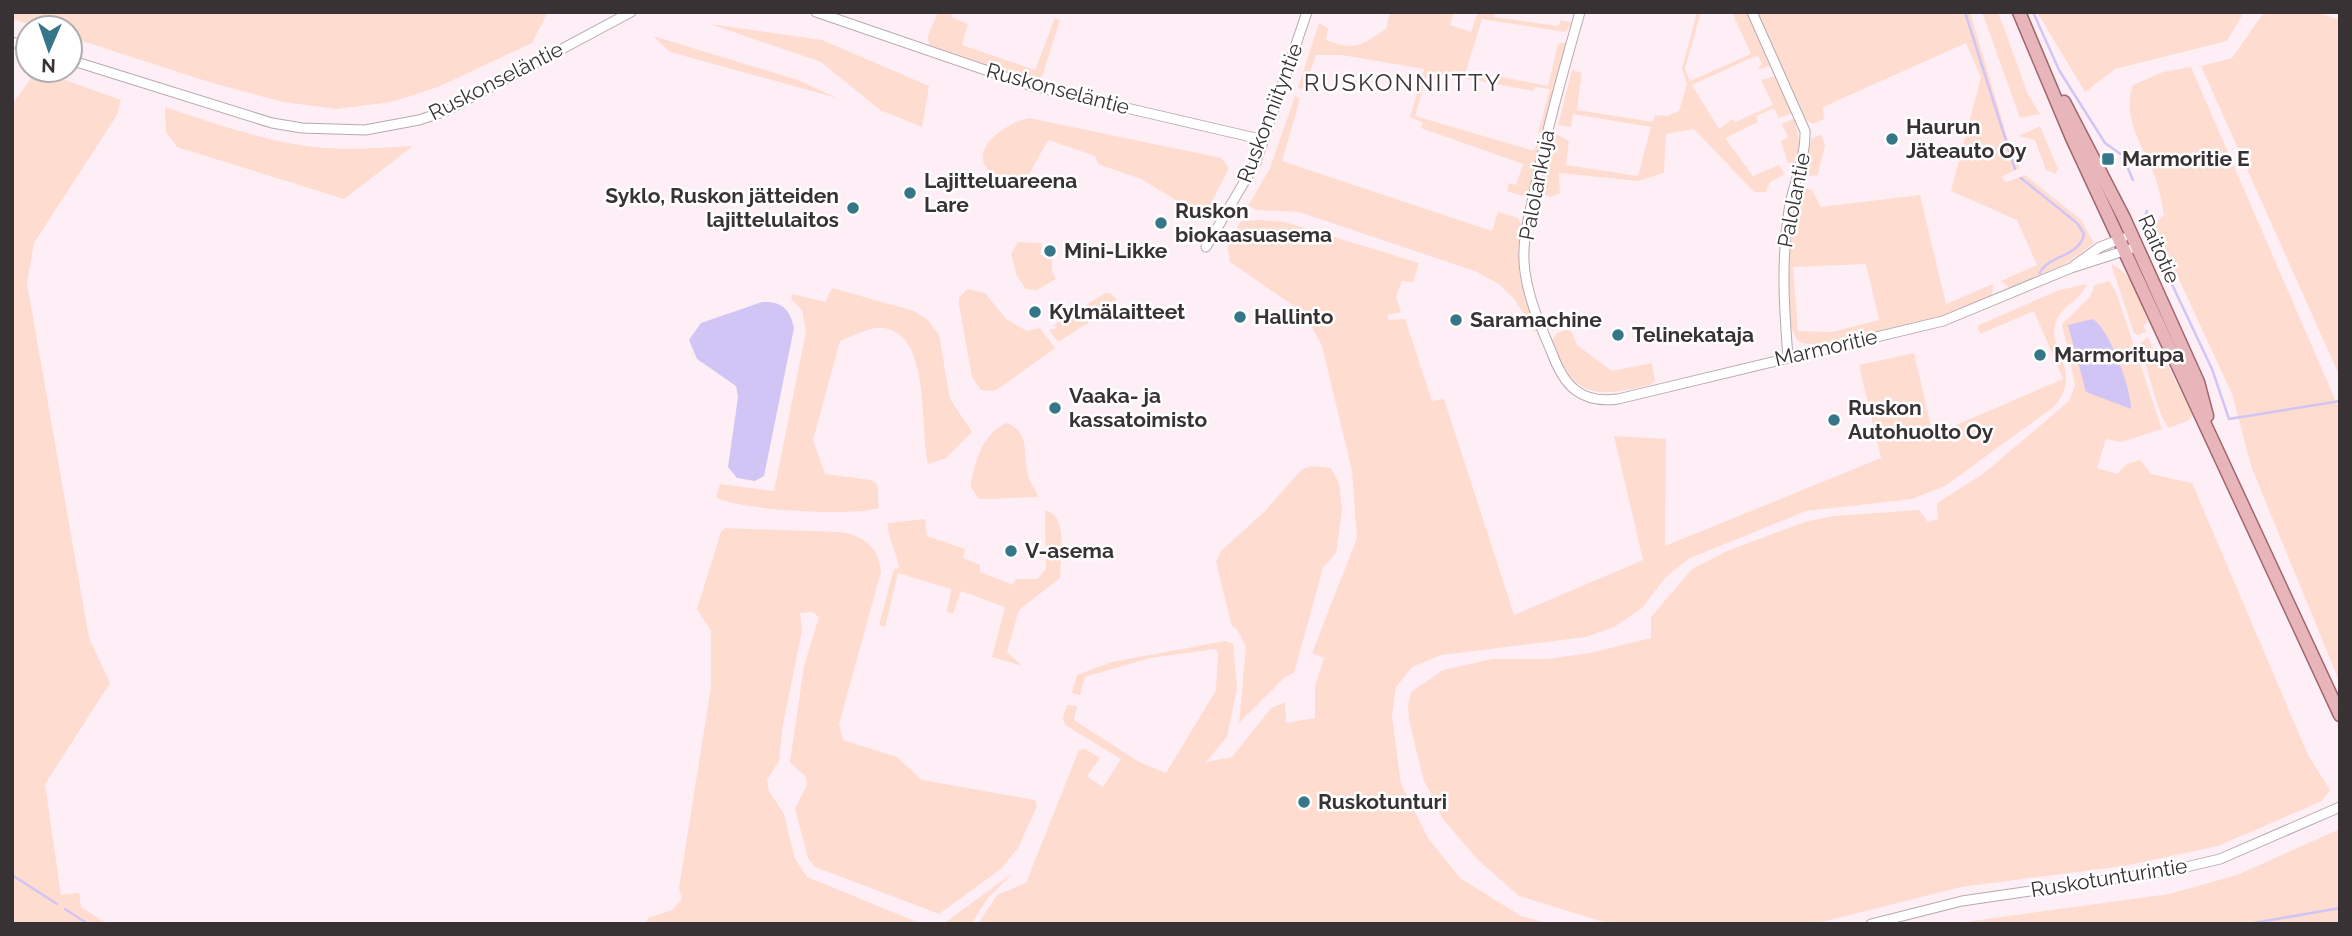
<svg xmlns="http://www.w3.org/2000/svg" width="2352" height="936" font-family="Raleway,sans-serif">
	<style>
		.green { fill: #ffdcd0; fill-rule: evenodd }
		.water { fill: #d1c5f5 }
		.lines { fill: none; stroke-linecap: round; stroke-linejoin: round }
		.stream { stroke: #d1c5f5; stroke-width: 2.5 }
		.minor-casing { stroke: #b7a9af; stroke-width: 11 }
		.major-casing { stroke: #a0676e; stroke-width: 15 }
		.minor { stroke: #fff; stroke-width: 9 }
		.major { stroke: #e8b5ba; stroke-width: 12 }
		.poi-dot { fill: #357689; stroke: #fff; stroke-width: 2.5 }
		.labels { text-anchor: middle; stroke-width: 5; stroke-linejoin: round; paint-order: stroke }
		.street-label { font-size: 21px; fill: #383235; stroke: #fff }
		.poi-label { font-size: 21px; font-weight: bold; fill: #383235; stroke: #fff; text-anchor: start }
		.quarter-label { font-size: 24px; letter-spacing: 2px; fill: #3e3338; stroke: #fff }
	</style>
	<rect width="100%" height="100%" fill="#feeff6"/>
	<g class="green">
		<polygon points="12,12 548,12 532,43 438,87 391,102 337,109 283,102 209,82 70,37 70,28 42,28 12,19"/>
		<polygon points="938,12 952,12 951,17 968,24 962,45 1035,70 1055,18 1060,20 1040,83 929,45 928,36"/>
		<path d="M1390 12H1454L1450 25 1471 32 1478 12H1495L1494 17 1558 26 1561 20 1573 23 1565 32 1482 19 1465 74 1496 79 1497 76 1548 86 1558 44 1567 42 1545 132 1538 133 1550 89 1535 87 1533 91 1427 71V74L1436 76V79L1427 76 1415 116 1531 150H1534L1537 143 1540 145 1530 188 1523 196 1507 191 1509 183 1516 185 1523 164 1421 128 1423 123 1410 117 1424 69 1341 55H1316L1304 89 1298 88 1319 23 1328 28 1326 40C1356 51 1360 46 1386 29Z"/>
		<polygon points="1697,12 1701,12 1685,69 1690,81 1751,54 1732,12 1747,12 1770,66 1757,70 1762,64 1758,56 1751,58 1692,85 1719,129 1733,119 1735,122 1773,105 1761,80 1776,76 1792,113 1779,118 1774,108 1756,116 1758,122 1725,138 1753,176 1779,165 1785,174 1770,182 1766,192 1754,192 1694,129 1666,134 1664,173 1638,181 1559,173 1560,193 1551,197 1542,193 1556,134 1569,141 1566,165 1638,176 1651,127 1573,114 1571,127 1558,125 1572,70 1582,73 1577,110 1653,122 1655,115 1667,116 1679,111 1687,84 1682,69"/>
		<polygon points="1757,12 1970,12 2008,140 2020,168 2001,177 2006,182 2025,175 2081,220 2094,243 2066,264 2009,288 2001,281 2037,265 2017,220 1951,191 1981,77 1966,43 1823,107 1824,119 1813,124 1806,120"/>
		<polygon points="1982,12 1998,12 2028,94 2040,114 2020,118"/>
		<polygon points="2037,12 2244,12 2227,41 2115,69 2085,92"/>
		<polygon points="2264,12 2317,12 2340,20 2340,377 2201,66 2232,58"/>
		<polygon points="710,24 822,40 929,86 922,127 880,110 821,62"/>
		<polygon points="653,36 798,80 837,98 670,52"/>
		<path d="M2191 67 2340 411V683L2251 466 2232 394 2154 225 2164 215C2162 204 2160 193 2157 183 2147 150 2120 121 2133 85L2163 72Z"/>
		<polygon points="37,70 121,100 117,115 34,243 27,283 89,638 110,683 45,784 61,895 79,893 81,907 108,924 12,924 12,105"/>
		<polygon points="1295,96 1300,99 1282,161 1492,231 1498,212 1518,218 1521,224 1519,272 1536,328 1535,333 1515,300 1499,284 1475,271 1299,212 1257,210 1248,206 1270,168"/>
		<path d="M165 107C211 122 257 139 306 146 341 151 377 148 413 146L344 199 177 147 166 132Z"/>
		<path d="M1029 118 1221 158 1229 168 1204 217 1141 179 1098 164 1095 156 1048 140 1022 187C1013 183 999 179 992 173 963 150 1009 122 1029 118Z"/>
		<polygon points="1795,118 1800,149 1793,164 1788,163 1781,141 1788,137 1782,124"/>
		<polygon points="2040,126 2058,169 2055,174 2046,170 2035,140 2019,136"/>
		<polygon points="1821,134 1825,145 1818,175 1809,176 1805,169 1811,139"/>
		<path d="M1804 187 1812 190 1821 207 1920 195 1946 304 1993 284 1992 296 1942 316 1821 345 1801 343C1774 323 1793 220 1799 190ZM1866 264 1879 320 1832 332 1798 331 1793 267Z"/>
		<path d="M1262 220 1285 222 1419 263 1413 282 1402 281 1396 297 1401 312 1387 315 1389 320 1405 319 1432 401 1444 399 1514 615 1643 560 1614 436 1666 439 1665 546 1881 458 1859 365 1914 353 1933 435 2063 379 2034 311 1980 334 1977 326 2059 290 2087 284C2080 300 2061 307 2056 322 2046 352 2084 368 2055 406L1945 486 1912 499 1806 511 1688 559 1665 578 1642 608 1614 627 1586 637 1441 655 1412 667 1396 687 1392 715 1401 784 1428 838 1460 878 1521 916 1549 924H978L997 895 1026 883 1079 750 1085 749 1100 758 1087 776 1103 787 1121 759 1065 725 1063 718 1067 705 1077 706 1074 720 1139 762 1166 773 1216 690 1218 653 1215 649 1150 658 1085 677 1080 695 1072 693 1077 675 1112 662 1225 641 1233 644 1237 688 1227 737 1206 762 1232 757 1271 708 1285 702 1286 723 1315 718V686L1324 658 1312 653 1357 538 1352 471 1322 346 1304 313 1230 262 1227 242 1241 221Z"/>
		<polygon points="1018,242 1042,243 1040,255 1052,257 1052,271 1056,279 1037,290 1026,289 1017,276 1011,254"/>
		<path d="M2111 264C2133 273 2142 302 2148 323L2143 325 2146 332 2138 335 2134 333Z"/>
		<polygon points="2109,281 2116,292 2162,429 2121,442 2106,439 2097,468 2117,474 2127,464 2140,460 2151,474 2192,483 2308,755 2330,790 2322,801 2218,846 2124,866 1961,887 1814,924 1610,924 1519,896 1478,860 1443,819 1423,778 1409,720 1408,705 1411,692 1443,670 1492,659 1547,659 1590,653 1651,638 1651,617 1692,569 1727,551 1808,521 1834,516 1919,510 1928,522 1938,519 1937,503 1983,474 2069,401 2075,385 2062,324 2090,297 2095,285"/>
		<path d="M832 288 914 311 928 320 939 335 950 399 972 432 946 458 928 464C919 429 933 323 875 328 864 330 850 337 840 341L813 440 825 474 871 480 877 484 879 508C854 517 736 510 716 497L720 484 774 491 806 331 802 310 791 299 793 294 825 302Z"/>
		<polygon points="967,289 985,293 1006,319 1027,331 1040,328 1055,348 1001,387 994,391 981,390 972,377 959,305 959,298"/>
		<polygon points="1105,293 1110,293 1116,299 1115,306 1058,342 1049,330 1057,328 1054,325"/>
		<path d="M1565 330 1571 331 1577 345 1612 371 1652 363 1655 381 1650 385C1594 398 1575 399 1552 341L1557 333Z"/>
		<path d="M2148 337 2155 353 2160 351 2192 414 2189 420 2169 428C2157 416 2148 365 2139 345Z"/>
		<path d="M1006 423C1029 430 1024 453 1027 471 1028 481 1036 488 1038 497L979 499 971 487C973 463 983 434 1006 423Z"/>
		<polygon points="1312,466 1331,468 1339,483 1342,511 1336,553 1323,568 1294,673 1285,677 1239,723 1246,647 1237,629 1232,626 1216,562 1221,551 1265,511 1302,469"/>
		<path d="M1045 510C1069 515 1060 558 1060 578L1019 610 1007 652 1022 666 992 657 1005 607 961 591 953 614 947 612 951 589 898 573 885 627 879 625 894 569 899 568C897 551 887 539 888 523L925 519 927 536 965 549 963 558 980 565V572L1013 585 1016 579H1037L1046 569Z"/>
		<path d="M725 528 838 532C862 534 879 546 881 572L839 724 843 740 897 757 922 780 1035 800 1037 806 1018 848 1001 869 939 914 815 867 808 858 795 809 807 785 806 777 790 762 804 666 819 617 813 612 800 613 802 631 783 724 779 761 767 780 769 791 784 814 795 859 807 877 922 924H646L648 918 672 910 682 899 679 888 711 687V631L697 609 721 532Z"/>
		<polygon points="2340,829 2340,924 1950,924 2169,894 2237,875"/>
		<polygon points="1013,873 988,898 971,924 943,924"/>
	</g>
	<g class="water">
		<path d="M762 302C782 301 790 309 794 328L764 476 755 481 737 478 728 467 738 397 736 386 697 359 689 340 701 323Z"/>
		<path d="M2092 319C2108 325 2132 391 2131 409L2086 392 2068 325Z"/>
	</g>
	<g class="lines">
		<g class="stream">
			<polyline points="1965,12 2015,169"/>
			<polyline points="2033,12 2059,70 2105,143 2122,155 2133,180"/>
			<path d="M2021 178 2077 223 2084 234C2080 257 2048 255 2040 273"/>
			<polyline points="2147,211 2143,223 2212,369 2229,419 2340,401"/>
			<polyline points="12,875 57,904"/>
			<polyline points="65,909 88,924"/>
			<polyline points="2248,924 2340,908"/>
		</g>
		<g class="minor-casing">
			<g id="minor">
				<polyline points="816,12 1032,86 1264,140"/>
				<path d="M1580 12C1563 72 1546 132 1534 193 1528 220 1521 244 1525 272 1529 301 1541 327 1552 353 1564 386 1581 404 1618 399L1943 321 2071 268 2130 249"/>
				<path d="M1752 12 1805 131C1806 159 1793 183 1789 210 1781 260 1784 307 1788 357"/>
				<polyline points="12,42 28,47"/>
				<polyline points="70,60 272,123 302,128 365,130 419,120 446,111 631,12"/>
				<polyline points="1206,247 1256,162 1307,12"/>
				<polyline points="2075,265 2100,247 2123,238"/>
				<polyline points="1871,924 1962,901 2169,871 2220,859 2340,807"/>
			</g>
		</g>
		<g class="major-casing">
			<g id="major">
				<polyline points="2019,12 2072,138 2340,715"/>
				<polyline points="2064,102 2124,218 2198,382 2207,416"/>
			</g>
		</g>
		<use href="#minor" class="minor"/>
		<use href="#major" class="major"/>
	</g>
	<g class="poi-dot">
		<circle cx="1892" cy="139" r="7"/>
		<rect x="2101" y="152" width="14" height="14" rx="3.5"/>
		<circle cx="910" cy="193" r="7"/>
		<circle cx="853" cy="208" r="7"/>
		<circle cx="1161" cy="223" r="7"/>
		<circle cx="1050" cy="251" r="7"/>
		<circle cx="1035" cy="312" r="7"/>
		<circle cx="1240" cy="317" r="7"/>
		<circle cx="1456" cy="320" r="7"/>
		<circle cx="1618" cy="335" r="7"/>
		<circle cx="2040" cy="355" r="7"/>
		<circle cx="1055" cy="408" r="7"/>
		<circle cx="1834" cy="420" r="7"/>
		<circle cx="1011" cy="551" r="7"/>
		<circle cx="1304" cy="802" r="7"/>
	</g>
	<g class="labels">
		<g class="street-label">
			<text transform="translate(496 81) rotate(-27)" y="7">Ruskonseläntie</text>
			<text transform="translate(1058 89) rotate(15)" y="7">Ruskonseläntie</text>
			<text transform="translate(1270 113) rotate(-69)" y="7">Ruskonniityntie</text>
			<text transform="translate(1537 185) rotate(-79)" y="7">Palolankuja</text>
			<text transform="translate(1794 200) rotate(-79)" y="7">Palolantie</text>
			<text transform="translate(2159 249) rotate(66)" y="7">Raitotie</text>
			<text transform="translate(1826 348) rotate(-13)" y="7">Marmoritie</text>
			<text transform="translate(2109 878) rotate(-9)" y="7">Ruskotunturintie</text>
		</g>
		<g class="poi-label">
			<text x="1906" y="134">Haurun<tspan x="1906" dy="24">Jäteauto Oy</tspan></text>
			<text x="2122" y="166">Marmoritie E</text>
			<text x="924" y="188">Lajitteluareena<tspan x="924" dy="24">Lare</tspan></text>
			<text x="839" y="203" text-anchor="end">Syklo, Ruskon jätteiden<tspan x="839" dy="24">lajittelulaitos</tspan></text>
			<text x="1175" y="218">Ruskon<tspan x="1175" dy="24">biokaasuasema</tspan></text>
			<text x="1064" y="258">Mini-Likke</text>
			<text x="1049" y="319">Kylmälaitteet</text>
			<text x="1254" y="324">Hallinto</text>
			<text x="1470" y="327">Saramachine</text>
			<text x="1632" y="342">Telinekataja</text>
			<text x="2054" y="362">Marmoritupa</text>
			<text x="1069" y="403">Vaaka- ja<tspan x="1069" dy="24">kassatoimisto</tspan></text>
			<text x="1848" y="415">Ruskon<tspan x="1848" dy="24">Autohuolto Oy</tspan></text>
			<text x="1025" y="558">V-asema</text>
			<text x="1318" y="809">Ruskotunturi</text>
		</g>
		<g class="quarter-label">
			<text x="1403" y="91">RUSKONNIITTY</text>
		</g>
	</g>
	<rect width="2352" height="936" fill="none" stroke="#383235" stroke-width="28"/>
	<g transform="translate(49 49) rotate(182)"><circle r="33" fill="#ffffff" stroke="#afadae" stroke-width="2"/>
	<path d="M0-5L12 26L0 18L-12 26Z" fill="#357689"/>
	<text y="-10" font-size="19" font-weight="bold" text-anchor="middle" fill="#383235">N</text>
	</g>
</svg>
